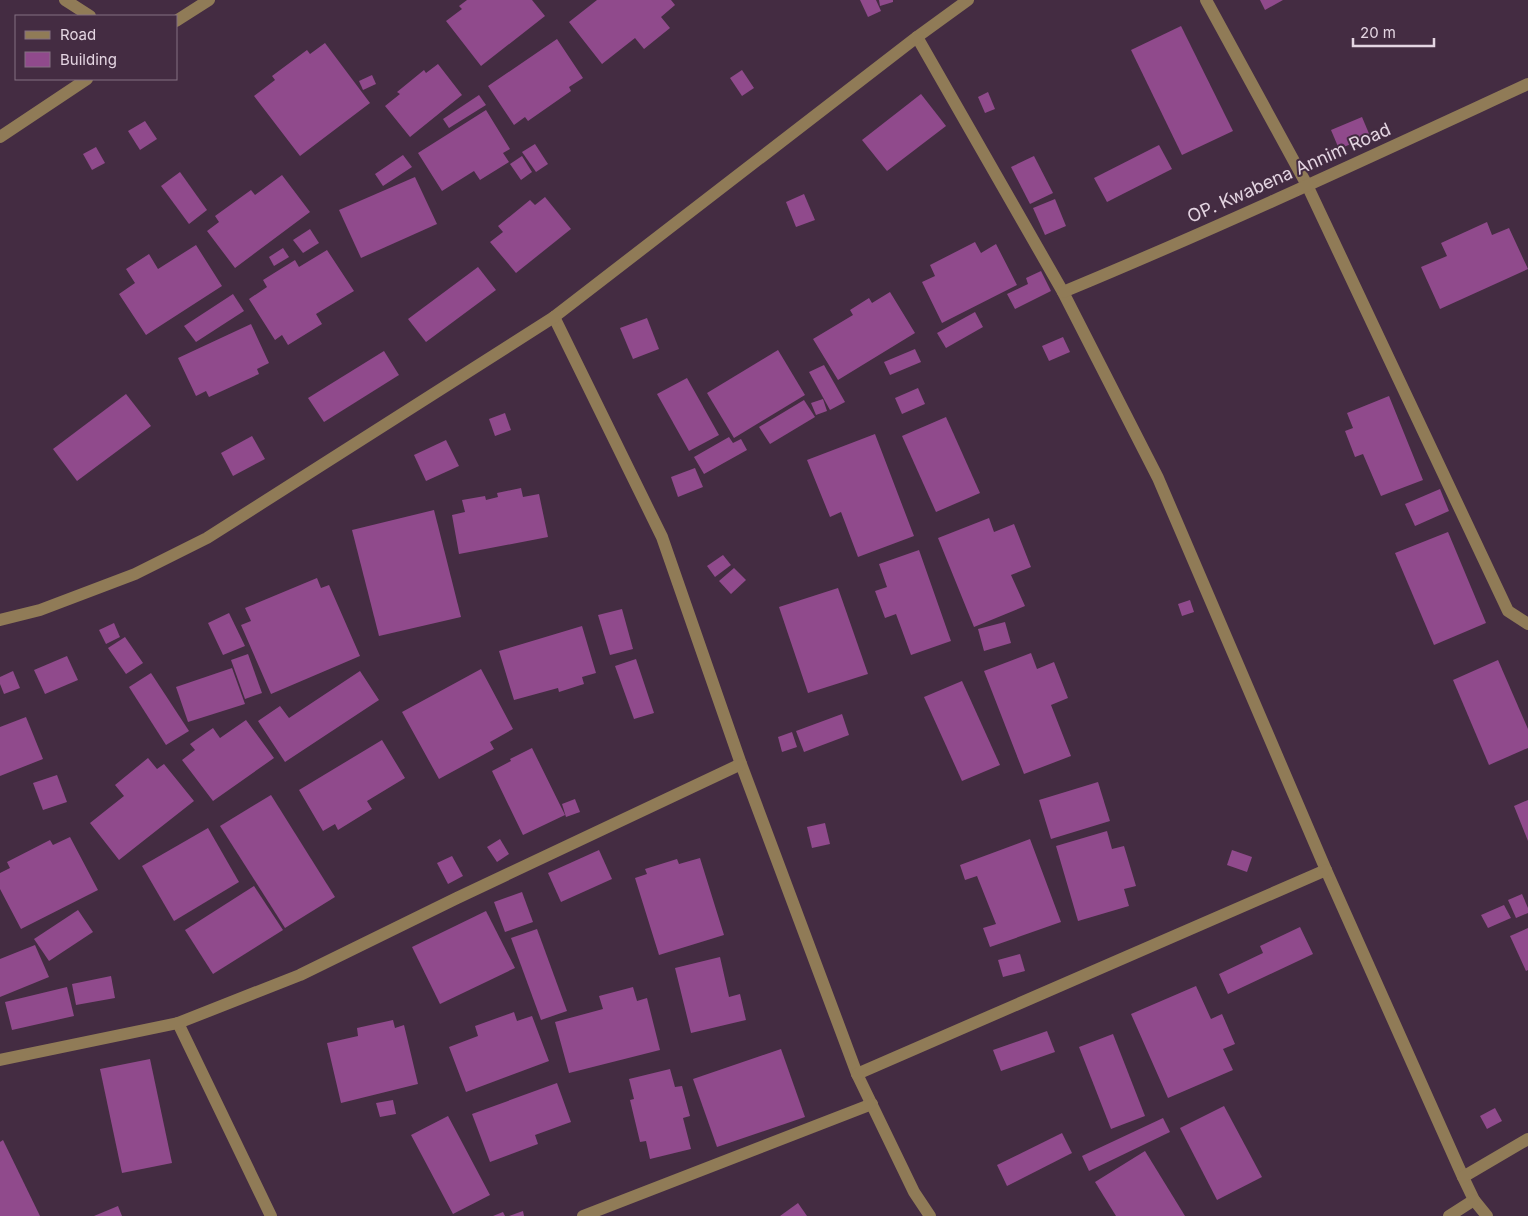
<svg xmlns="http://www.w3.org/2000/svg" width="1528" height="1216" font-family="Inter,sans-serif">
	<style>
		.building { fill: #904a8c }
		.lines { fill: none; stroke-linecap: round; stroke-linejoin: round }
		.minor { stroke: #907b57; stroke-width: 12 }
		.labels { text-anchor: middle; stroke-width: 4; stroke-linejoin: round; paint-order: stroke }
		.street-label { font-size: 18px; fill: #e4d5e2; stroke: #442c42 }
	</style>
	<rect width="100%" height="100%" fill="#442c42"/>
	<g class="building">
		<polygon points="467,0 532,0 545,16 481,66 446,21 462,9 459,6"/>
		<polygon points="597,0 671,0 675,5 661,17 670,28 644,49 635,38 602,64 569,22"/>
		<polygon points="860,0 876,0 881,11 868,17"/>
		<polygon points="879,0 893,0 893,2 880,6"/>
		<polygon points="1260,0 1283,0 1265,10"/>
		<polygon points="1181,26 1233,131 1182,155 1131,50"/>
		<polygon points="557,39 583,78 569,87 571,91 528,121 525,117 514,125 488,86"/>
		<polygon points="325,43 370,103 300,156 254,96 275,80 272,76 307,50 310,54"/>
		<polygon points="438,64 462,95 410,137 385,106 400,94 397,92 424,70 426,73"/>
		<polygon points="742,70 754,88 742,96 730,78"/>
		<polygon points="372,75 376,84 363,90 359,81"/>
		<polygon points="988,92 995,109 985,113 978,97"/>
		<polygon points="921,94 946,126 887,171 862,140"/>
		<polygon points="479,95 486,105 449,128 443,119"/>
		<polygon points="486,110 510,149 503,153 509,162 480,180 474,171 442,191 418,153"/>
		<polygon points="1362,117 1370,136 1339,149 1331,130"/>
		<polygon points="145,121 157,139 140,150 128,131"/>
		<polygon points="535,144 548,164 536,172 522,152"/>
		<polygon points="1159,145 1172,169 1107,202 1094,178"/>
		<polygon points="96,147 105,163 92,170 83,154"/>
		<polygon points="403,155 412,167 383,186 375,174"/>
		<polygon points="522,156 532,172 521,180 510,164"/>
		<polygon points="1034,156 1053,193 1030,204 1011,167"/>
		<polygon points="180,172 207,210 189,224 161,186"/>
		<polygon points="282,175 310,212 235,268 207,231 219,222 215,216 251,190 255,195"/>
		<polygon points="415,177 437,224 361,258 339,210"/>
		<polygon points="804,194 815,220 796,227 786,202"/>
		<polygon points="545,197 571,229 516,273 490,242 503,232 498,226 530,200 535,205"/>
		<polygon points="1055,199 1066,226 1045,235 1033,208"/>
		<polygon points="1487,222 1492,235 1509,228 1528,269 1440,309 1421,267 1447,256 1441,243"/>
		<polygon points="310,229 319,243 303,253 293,240"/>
		<polygon points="975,242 981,253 996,244 1017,285 942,323 922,282 935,276 930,265"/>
		<polygon points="196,245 222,286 146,335 119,294 135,283 126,269 149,254 158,269"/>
		<polygon points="283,248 289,257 274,266 269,257"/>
		<polygon points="327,250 354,291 316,314 322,324 288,345 282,335 275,340 249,299 267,287 263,280 295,260 299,267"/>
		<polygon points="478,267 496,290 426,342 408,319"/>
		<polygon points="1041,271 1051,291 1015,309 1007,294 1028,284 1026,278"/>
		<polygon points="890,292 915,333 838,380 813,339 853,315 850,310 869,298 872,303"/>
		<polygon points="233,294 244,311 196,342 184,326"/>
		<polygon points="975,312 983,327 946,348 937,333"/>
		<polygon points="647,318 659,349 633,359 620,328"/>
		<polygon points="251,324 269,363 257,369 259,374 209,397 206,391 196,396 178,358"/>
		<polygon points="1063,337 1070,352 1049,361 1042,346"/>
		<polygon points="915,349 921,362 890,375 884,362"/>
		<polygon points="778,350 805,395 734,438 707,393"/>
		<polygon points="384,351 399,375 324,422 308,398"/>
		<polygon points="824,365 845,402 830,410 809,372"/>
		<polygon points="687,378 719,435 689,451 657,394"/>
		<polygon points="918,388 925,404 902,414 895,398"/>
		<polygon points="126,394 151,426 77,481 53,449"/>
		<polygon points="1389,396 1423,480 1381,496 1363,454 1355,457 1345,431 1353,428 1347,413"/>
		<polygon points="823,399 827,411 816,415 811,403"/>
		<polygon points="804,400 815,417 770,444 759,427"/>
		<polygon points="505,413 511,430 495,436 489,419"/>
		<polygon points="946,417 980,493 936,512 902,436"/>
		<polygon points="875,434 914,536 858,557 841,512 830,517 807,460"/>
		<polygon points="252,436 265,459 233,476 221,453"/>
		<polygon points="729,437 733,443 741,439 747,450 704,474 694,457"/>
		<polygon points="446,440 459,466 426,481 414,455"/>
		<polygon points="695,468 703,487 678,497 671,477"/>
		<polygon points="521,488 523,497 539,494 548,537 459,554 452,515 465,512 462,500 485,496 486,500 498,497 497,493"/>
		<polygon points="1440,489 1449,511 1415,526 1405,504"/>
		<polygon points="434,510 461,617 379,636 352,530"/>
		<polygon points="989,518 994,532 1014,524 1031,567 1011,575 1025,606 974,627 938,538"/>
		<polygon points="1448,532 1486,623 1434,645 1395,553"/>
		<polygon points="919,550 951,641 911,655 896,614 885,618 875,591 887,587 879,564"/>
		<polygon points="723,555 731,565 715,577 707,566"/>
		<polygon points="734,568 746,580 731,594 719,581"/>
		<polygon points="317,578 321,588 329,585 360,656 271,694 241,625 251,621 245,608"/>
		<polygon points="838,588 868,674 808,693 779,607"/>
		<polygon points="1190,600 1194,612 1182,616 1178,604"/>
		<polygon points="622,609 633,649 610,655 598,615"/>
		<polygon points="229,613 245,646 223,655 208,623"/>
		<polygon points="1005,622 1011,643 984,651 978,629"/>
		<polygon points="114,623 120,637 106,644 99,630"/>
		<polygon points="582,626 596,673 582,677 584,684 559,692 558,688 514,700 499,651"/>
		<polygon points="125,637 143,663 126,674 108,648"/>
		<polygon points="1031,653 1037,669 1054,662 1068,698 1051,705 1071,756 1024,774 984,671"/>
		<polygon points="248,654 262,693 245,699 231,660"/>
		<polygon points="67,656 78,680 45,694 34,670"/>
		<polygon points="636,659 654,713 634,719 615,666"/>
		<polygon points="1498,660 1528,729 1528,748 1489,765 1453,680"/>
		<polygon points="232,668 245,704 188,722 176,687"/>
		<polygon points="481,669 513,729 490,742 494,749 439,779 402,712"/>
		<polygon points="13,671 20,688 4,694 0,684 0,677"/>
		<polygon points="360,671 379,700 285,762 258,721 280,706 289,718"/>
		<polygon points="151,673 189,731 166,745 129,687"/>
		<polygon points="962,681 1000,765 962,781 924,697"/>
		<polygon points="842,714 849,735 804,752 796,731"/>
		<polygon points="26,717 43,759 0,776 0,727"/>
		<polygon points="246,720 274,758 213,801 182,760 195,750 190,744 213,728 220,738"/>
		<polygon points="792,732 797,747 782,752 778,737"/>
		<polygon points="382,740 405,778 367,801 372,809 338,830 335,824 323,831 299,790"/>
		<polygon points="532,748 565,815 523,835 492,771 511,761 510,759"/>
		<polygon points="148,758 157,769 164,764 194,801 119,860 90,823 124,796 115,785"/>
		<polygon points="57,775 67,802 43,810 33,783"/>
		<polygon points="1098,782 1110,821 1051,839 1039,800"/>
		<polygon points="271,795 335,897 285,928 220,826"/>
		<polygon points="575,799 580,812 566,817 562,804"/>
		<polygon points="1528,800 1528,841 1514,806"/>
		<polygon points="825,823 830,844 812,848 807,827"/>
		<polygon points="208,828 239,882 174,921 142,866"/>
		<polygon points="1107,831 1112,849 1124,846 1136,886 1124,889 1129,906 1078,921 1056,846"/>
		<polygon points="70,837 98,890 21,929 0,889 0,873 10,868 7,862 50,840 53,845"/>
		<polygon points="500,839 509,854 497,862 487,847"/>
		<polygon points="1030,839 1061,922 990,947 983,928 996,924 977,876 965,880 960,865"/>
		<polygon points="599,850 612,879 561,902 548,873"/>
		<polygon points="1232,850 1252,857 1247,872 1227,865"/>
		<polygon points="452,856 463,876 448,884 437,863"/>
		<polygon points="700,858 724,935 659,955 635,878 647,874 645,869 677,859 679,864"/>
		<polygon points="254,886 283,930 213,974 185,930"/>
		<polygon points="522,892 533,922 505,932 494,902"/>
		<polygon points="1522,894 1528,908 1528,913 1516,918 1508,900"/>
		<polygon points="1504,905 1511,918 1488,928 1481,915"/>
		<polygon points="78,910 93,932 49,961 34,939"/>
		<polygon points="486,911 515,968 440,1004 412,947"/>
		<polygon points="1300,927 1313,954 1228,994 1219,974 1263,953 1260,946"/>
		<polygon points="1528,928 1528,970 1526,971 1510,936"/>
		<polygon points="537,929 567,1011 541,1020 511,938"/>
		<polygon points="35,945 49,977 0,997 0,959"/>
		<polygon points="1020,954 1025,971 1003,977 998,960"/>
		<polygon points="720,957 729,997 740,994 746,1020 691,1033 675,968"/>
		<polygon points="111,976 115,998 76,1005 72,984"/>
		<polygon points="1196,986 1211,1019 1222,1014 1235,1044 1223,1049 1233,1070 1168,1098 1131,1014"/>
		<polygon points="67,987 74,1016 12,1030 5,1002"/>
		<polygon points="633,987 637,1001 647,998 660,1050 569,1073 555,1022 603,1009 599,996"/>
		<polygon points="514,1012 517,1021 532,1016 549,1061 466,1092 449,1047 478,1036 475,1026"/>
		<polygon points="393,1020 395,1028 404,1025 418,1084 341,1103 327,1043 358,1036 357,1028"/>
		<polygon points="1047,1031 1055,1052 1001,1071 993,1050"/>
		<polygon points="1113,1034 1145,1116 1111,1129 1079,1047"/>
		<polygon points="781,1049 805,1117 717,1147 693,1079"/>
		<polygon points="150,1059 172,1163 122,1173 100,1069"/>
		<polygon points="670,1069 675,1087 682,1086 690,1116 683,1118 691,1149 650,1159 646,1141 640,1142 630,1100 634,1099 629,1079"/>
		<polygon points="557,1083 571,1122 535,1135 538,1144 490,1162 472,1114"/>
		<polygon points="393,1100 396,1114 380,1117 376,1103"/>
		<polygon points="1224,1106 1262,1177 1217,1200 1180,1128"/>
		<polygon points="1495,1108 1502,1121 1487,1129 1480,1116"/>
		<polygon points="448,1116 490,1195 453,1214 411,1135"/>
		<polygon points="1163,1118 1170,1132 1089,1171 1082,1156"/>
		<polygon points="1062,1133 1072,1153 1007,1186 997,1165"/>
		<polygon points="3,1140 40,1216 0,1216 0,1142"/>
		<polygon points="1145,1151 1185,1216 1116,1216 1095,1182"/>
		<polygon points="798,1203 807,1216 780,1216"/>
		<polygon points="118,1206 122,1216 94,1216"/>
		<polygon points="523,1211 524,1216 509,1216"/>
		<polygon points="503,1212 505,1216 493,1216"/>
	</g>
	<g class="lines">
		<g class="minor">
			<polyline points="65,0 90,16"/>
			<polyline points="1206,0 1307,185 1508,611 1528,624"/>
			<polyline points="176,21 209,0"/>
			<polyline points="917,37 1063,292 1158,478 1326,870 1463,1177 1474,1200 1487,1216"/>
			<polyline points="0,137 87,79"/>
			<path d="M1063 292C1220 227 1374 155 1528 84"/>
			<polyline points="554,317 662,537 741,764 857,1074 914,1192 930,1216"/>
			<polyline points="0,620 40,610 135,574 207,538 554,317 917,37 968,0"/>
			<polyline points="178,1023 271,1216"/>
			<polyline points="0,1060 178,1023 300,975 457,898 741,764"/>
			<polyline points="857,1074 1326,870"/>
			<polyline points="1463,1177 1528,1139"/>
			<polyline points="583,1216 872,1104"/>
			<polyline points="1449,1216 1474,1200"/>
		</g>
	</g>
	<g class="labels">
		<g class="street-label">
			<text transform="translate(1289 173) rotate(-24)" y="6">OP. Kwabena Annim Road</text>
		</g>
	</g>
	<rect x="15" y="15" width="162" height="65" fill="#442c42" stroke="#847082"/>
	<rect x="25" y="31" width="25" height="8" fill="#907b57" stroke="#847082"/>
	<text x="60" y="40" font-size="15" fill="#e4d5e2">Road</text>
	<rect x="25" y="52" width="25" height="15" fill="#904a8c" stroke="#847082"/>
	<text x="60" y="65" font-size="15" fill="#e4d5e2">Building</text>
	<path d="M1353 38v8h81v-8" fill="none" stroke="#e4d5e2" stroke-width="2.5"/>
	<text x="1360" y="38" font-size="15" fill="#e4d5e2" stroke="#442c42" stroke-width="4" paint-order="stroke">20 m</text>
</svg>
